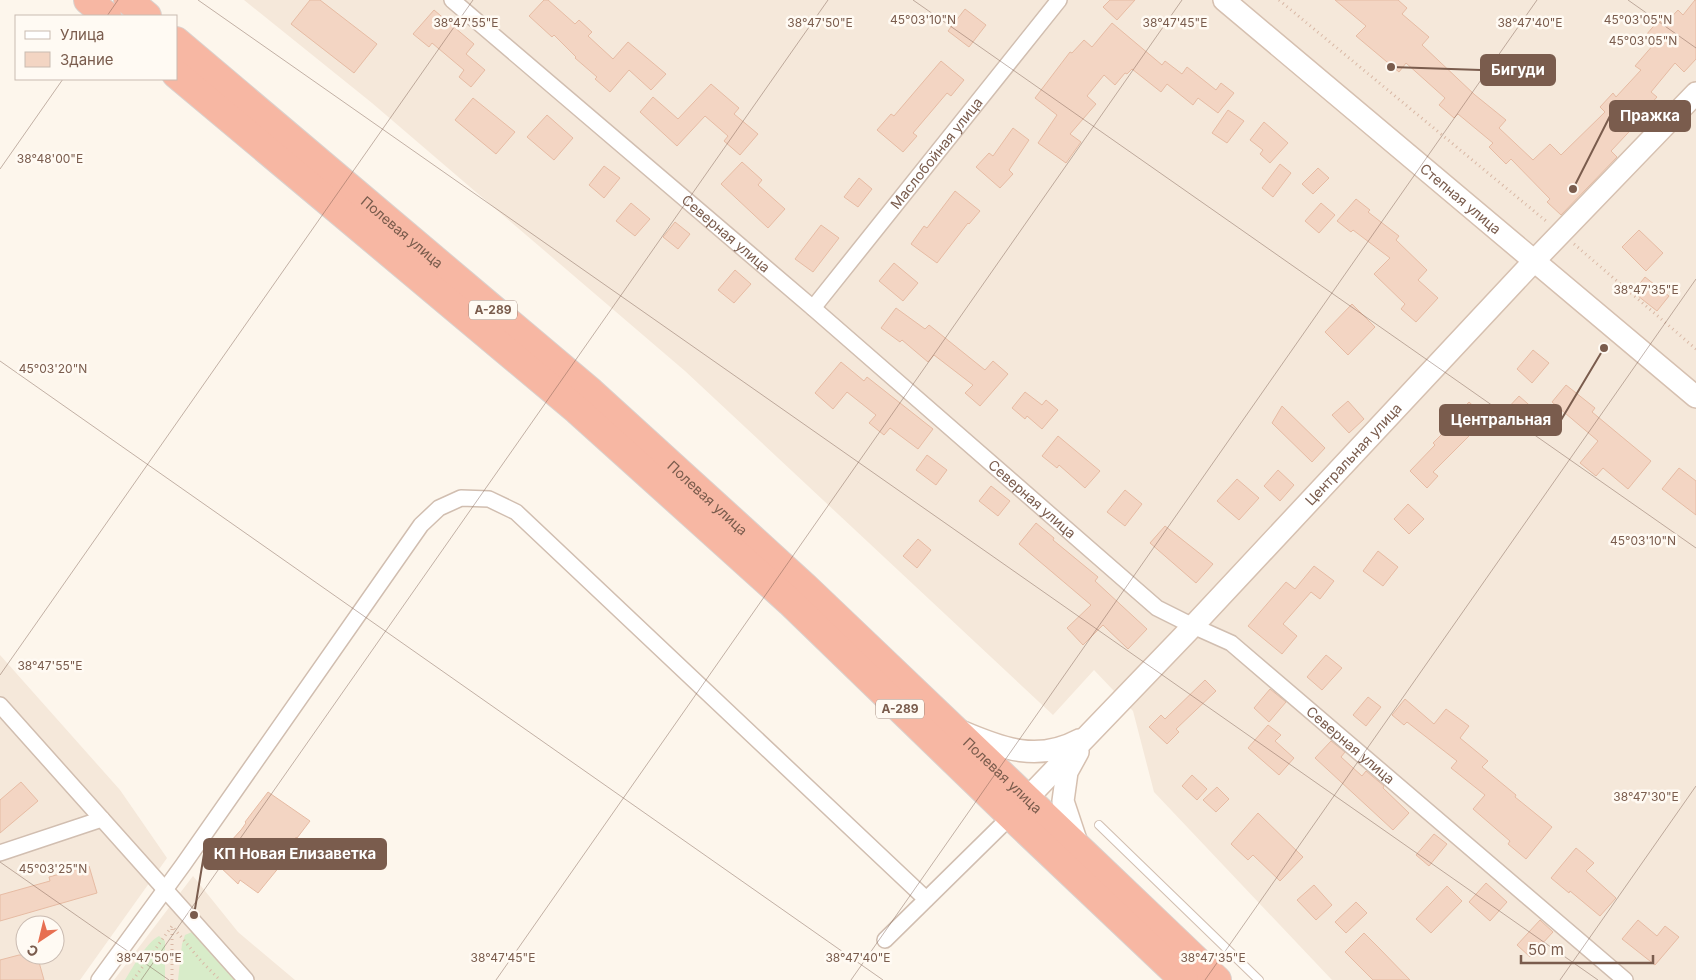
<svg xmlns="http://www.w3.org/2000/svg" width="1696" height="980" font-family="Inter,sans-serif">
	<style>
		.residential { fill: #f5e8da; fill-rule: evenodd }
		.green { fill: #d8ecc9 }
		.building { fill: #f3d5c3; stroke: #e6bba3 }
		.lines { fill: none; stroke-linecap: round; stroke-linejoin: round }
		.lane-casing { stroke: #d1beb0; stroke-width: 10 }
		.street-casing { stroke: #d1beb0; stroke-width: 18 }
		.secondary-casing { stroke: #d6c0b0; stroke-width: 24 }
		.highway-casing { stroke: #dad1cd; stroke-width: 30 }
		.path { stroke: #d9b8a5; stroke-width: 3; stroke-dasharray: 1 4; stroke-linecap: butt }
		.lane { stroke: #fff; stroke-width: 8 }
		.street { stroke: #fff; stroke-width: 15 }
		.secondary { stroke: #fff; stroke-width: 21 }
		.highway { stroke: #f7b7a3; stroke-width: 28 }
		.ticks { fill: none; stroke: #7a5c4d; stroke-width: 1; stroke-opacity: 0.45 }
		.labels { text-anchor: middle; stroke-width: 5; stroke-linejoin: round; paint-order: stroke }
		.shield { fill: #fffaf3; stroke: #a28b7f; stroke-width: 1 }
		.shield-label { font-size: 12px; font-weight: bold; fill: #7a5c4d }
		.street-label { font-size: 14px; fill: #7a5c4d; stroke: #fffaf3 }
		.ticks-label { font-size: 12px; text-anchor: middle; fill: #7a5c4d; stroke: #fffaf3; stroke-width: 5; stroke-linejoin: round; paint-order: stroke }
		.leader { fill: none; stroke: #7a5c4d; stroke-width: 2 }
		.callout-dot { fill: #7a5c4d; stroke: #fffaf3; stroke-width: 2 }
		.callout { fill: #7a5c4d; stroke: #7a5c4d; stroke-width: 2 }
		.callout-label { font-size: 15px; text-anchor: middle; font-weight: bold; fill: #fff }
	</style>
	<rect width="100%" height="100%" fill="#fdf6ec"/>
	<g class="residential">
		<polygon points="244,0 1696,0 1696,980 1332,980 1154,792 1133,711 1094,670 1053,715 685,371 372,103"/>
		<path d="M0 655 120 790 167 858 80 980H0ZM25 925H55V955H25Z"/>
		<polygon points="193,876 238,932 295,980 114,980"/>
	</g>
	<g class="green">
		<polygon points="192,932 199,934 240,980 178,980 182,944 185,935"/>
		<path d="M159 936 165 941V980H125C133 967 146 943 159 936Z"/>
	</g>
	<g class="building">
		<polygon points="310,0 320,0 377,44 354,73 291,24"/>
		<polygon points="544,0 548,0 575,24 579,20 592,32 588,36 613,59 628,42 666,74 651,90 629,70 610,92 595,79 597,77 575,58 576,57 554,35 552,37 529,16"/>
		<polygon points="1110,0 1135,0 1117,20 1103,7"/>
		<polygon points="1335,0 1398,0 1407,8 1402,14 1429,37 1422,45 1475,95 1506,120 1499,128 1533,160 1550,144 1561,155 1605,112 1600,107 1613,93 1616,97 1641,70 1635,66 1654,44 1646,35 1659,20 1664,25 1678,10 1683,15 1695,0 1696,0 1696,59 1684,72 1675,63 1651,92 1657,97 1639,117 1641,119 1611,151 1617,157 1561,215 1547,202 1550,199 1511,159 1506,164 1489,147 1493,143 1458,114 1454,118 1439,105 1445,98 1406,63 1399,72 1356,36 1366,26"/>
		<polygon points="965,9 986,25 969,47 948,31"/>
		<polygon points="434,10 474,44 466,54 485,70 471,87 459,77 464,70 432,43 429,47 413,34"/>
		<polygon points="1112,23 1162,65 1165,61 1182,74 1187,67 1216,90 1221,83 1234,93 1218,113 1198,98 1193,105 1167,84 1161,92 1132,69 1127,74 1125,73 1115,85 1104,75 1087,96 1096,104 1070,134 1081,142 1066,163 1038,143 1057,115 1035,98 1070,52 1072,53 1084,40 1092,47"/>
		<polygon points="941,61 964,80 951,96 947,93 913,133 917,136 903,152 877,130 891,114 894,116"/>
		<polygon points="711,84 739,108 734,114 758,134 740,155 724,141 728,136 705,116 677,146 640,112 653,97 678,119"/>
		<polygon points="473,98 515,132 496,154 455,120"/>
		<polygon points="1228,110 1244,121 1227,143 1212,133"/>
		<polygon points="547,115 573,138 554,160 527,137"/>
		<polygon points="1264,122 1288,143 1270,163 1260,154 1263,150 1250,140"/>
		<polygon points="1013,128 1029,140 1009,170 1013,174 1000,188 976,167 989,153 993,156"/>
		<polygon points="742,162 762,180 758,185 785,209 768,228 721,184"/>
		<polygon points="1280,164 1291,173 1273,197 1262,188"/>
		<polygon points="604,166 620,178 604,198 589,185"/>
		<polygon points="1318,168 1329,178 1313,194 1302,184"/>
		<polygon points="859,178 872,189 858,207 844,197"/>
		<polygon points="955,191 980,211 969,224 968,223 937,263 911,244 924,226 927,228"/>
		<polygon points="1356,199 1370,210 1368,212 1399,236 1396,240 1427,270 1418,280 1438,298 1416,322 1401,309 1405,304 1374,274 1390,258 1353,230 1351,232 1337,221"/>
		<polygon points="631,203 650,219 635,236 616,221"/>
		<polygon points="1321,203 1335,215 1319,233 1305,221"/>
		<polygon points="675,222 690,234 678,249 663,237"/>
		<polygon points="821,225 839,238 813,272 795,259"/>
		<polygon points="1639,230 1663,253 1646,271 1622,247"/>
		<polygon points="894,263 918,283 903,301 879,281"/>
		<polygon points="735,270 751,284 734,303 718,290"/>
		<polygon points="1645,277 1669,296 1657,311 1633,292"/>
		<polygon points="1352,304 1375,327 1348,355 1325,332"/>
		<polygon points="896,308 925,329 929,325 985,370 993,361 1008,374 980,406 965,393 973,385 934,355 928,362 902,340 900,342 881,328"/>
		<polygon points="1533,350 1549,363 1532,383 1517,369"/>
		<polygon points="841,362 864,381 867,377 933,429 918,449 890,428 884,435 869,423 876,415 847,392 833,409 815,393"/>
		<polygon points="1566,385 1595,408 1592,412 1651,461 1628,489 1603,468 1596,476 1580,463 1598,441 1552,402"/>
		<polygon points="1025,392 1042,405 1046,400 1058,410 1042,429 1027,416 1025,419 1012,408"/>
		<polygon points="1519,396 1536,411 1524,424 1507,409"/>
		<polygon points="1348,401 1364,419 1349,433 1332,415"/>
		<polygon points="1469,402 1491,422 1477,436 1473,432 1433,472 1438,476 1427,488 1410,471 1435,445 1433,443 1458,418 1456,416"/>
		<polygon points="1282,406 1325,448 1312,462 1272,423"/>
		<polygon points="1058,436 1100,471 1085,488 1059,465 1057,468 1042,456"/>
		<polygon points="927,455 947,470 936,485 916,470"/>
		<polygon points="1679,468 1696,481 1696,515 1662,489"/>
		<polygon points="1278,470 1294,485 1280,501 1264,486"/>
		<polygon points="1237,479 1259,498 1239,520 1217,501"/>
		<polygon points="991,486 1010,501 998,516 979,501"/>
		<polygon points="1125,490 1142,504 1125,526 1107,512"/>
		<polygon points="1408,504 1424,519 1409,534 1394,519"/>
		<polygon points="1036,523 1054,538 1053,540 1098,577 1095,581 1147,629 1128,649 1103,625 1083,645 1067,628 1091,605 1019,544"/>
		<polygon points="1165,526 1213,564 1196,583 1150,543"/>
		<polygon points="918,539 931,550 917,568 903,556"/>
		<polygon points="1378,551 1398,567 1383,586 1363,571"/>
		<polygon points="1314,566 1334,581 1320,599 1311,592 1283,624 1297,636 1282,654 1248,626 1286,582 1295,589"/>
		<polygon points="1326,655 1342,668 1322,690 1307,677"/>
		<polygon points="1205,680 1216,691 1176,729 1179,732 1167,744 1149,727 1161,715 1165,719"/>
		<polygon points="1270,689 1286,702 1269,722 1254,708"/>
		<polygon points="1368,697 1381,707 1366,726 1353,715"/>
		<polygon points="1405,699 1434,724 1446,709 1469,726 1460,738 1488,761 1482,767 1516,795 1515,797 1552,827 1526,859 1508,844 1510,841 1473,809 1485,795 1451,768 1457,761 1407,722 1404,725 1392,715"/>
		<polygon points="1268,725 1281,735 1275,741 1294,758 1279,775 1248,748"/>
		<polygon points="1331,741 1345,752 1341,757 1362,776 1366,771 1384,786 1383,788 1409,813 1393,830 1315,758"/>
		<polygon points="1192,775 1207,789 1197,800 1182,786"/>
		<polygon points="21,782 38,801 0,833 0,800"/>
		<polygon points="1217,787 1229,799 1216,812 1203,800"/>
		<polygon points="268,792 310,821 297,838 296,837 293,845 291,844 280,866 258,893 240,880 238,884 217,864 221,858 220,857 232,844 230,842 241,830 246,823 245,822"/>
		<polygon points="1258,813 1303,857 1280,881 1253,855 1248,860 1231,844"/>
		<polygon points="1434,834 1447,844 1429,866 1416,855"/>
		<polygon points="1576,848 1594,863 1586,871 1616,898 1600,916 1570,891 1569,893 1551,878"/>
		<polygon points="89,866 97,893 0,921 0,895 50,881 49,877"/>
		<polygon points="1486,883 1507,902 1490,921 1469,902"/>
		<polygon points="1314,885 1332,905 1316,920 1297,900"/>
		<polygon points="1447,886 1462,901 1431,933 1416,919"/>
		<polygon points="1356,902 1367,913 1346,933 1335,922"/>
		<polygon points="1540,920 1553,932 1530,957 1517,945"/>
		<polygon points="1638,920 1657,936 1665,926 1679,937 1655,965 1622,939"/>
		<polygon points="1364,933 1380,949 1410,980 1373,980 1345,952"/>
		<polygon points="19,955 37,955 44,980 0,980 0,960"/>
	</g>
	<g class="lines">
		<g class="lane-casing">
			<polyline id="lane" points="1099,825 1259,980"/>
		</g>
		<g class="street-casing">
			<g id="street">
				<path id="s1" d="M452 0 813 308 1157 608 1193 626 1231 643 1625 980"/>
				<path id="s2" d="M813 308 1059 0"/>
				<polyline points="0,705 246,980"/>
				<polyline points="0,853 102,819"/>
				<polyline points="885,940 1011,816"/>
				<polyline points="99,980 183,865 421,525 439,508 461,498 489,499 516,512 926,899"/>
			</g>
		</g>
		<g class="secondary-casing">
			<g id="secondary">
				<path id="s3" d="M1224 0 1696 397"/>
				<path d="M963 732C1003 749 1038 762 1079 740"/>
				<polyline points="1078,752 1067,772 1063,801 1079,849"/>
				<path id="s4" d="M1017 809 1193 626 1535 260 1696 93"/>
			</g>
		</g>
		<g class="highway-casing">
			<g id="highway">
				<polyline points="88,0 107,16"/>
				<polyline points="128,0 147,16"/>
				<path id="s5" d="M176 41 591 392 804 586 1217 980"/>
				<polyline points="176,74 577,410 790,602 1011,816 1184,980"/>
			</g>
		</g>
		<g class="path">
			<polyline points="1279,0 1546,221"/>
			<polyline points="1574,244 1696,349"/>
			<polyline points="133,980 172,926 202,962 220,980"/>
			<polyline points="172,980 172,927"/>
		</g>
		<use href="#lane" class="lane"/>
		<use href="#street" class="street"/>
		<use href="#secondary" class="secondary"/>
		<use href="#highway" class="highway"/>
	</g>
	<path class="ticks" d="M198 0 1598 980M913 0 1696 548M1628 0 1696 48M107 16 118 0M0 169 63 79M0 361 883 980M0 675 473 0M0 862 169 980M141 980 828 0M496 980 1182 0M851 980 1537 0M1205 980 1696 279M1560 980 1696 786"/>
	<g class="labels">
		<g class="shield">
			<rect x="469" y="300.5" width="48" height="19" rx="4"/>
			<rect x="876" y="699.5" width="48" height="19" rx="4"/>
		</g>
		<g class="shield-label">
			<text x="493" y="314">А-289</text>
			<text x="900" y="713">А-289</text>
		</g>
		<g class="street-label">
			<text dy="5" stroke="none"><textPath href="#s2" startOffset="198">Маслобойная улица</textPath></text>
			<text dy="5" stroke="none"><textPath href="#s3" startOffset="309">Степная улица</textPath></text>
			<text dy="5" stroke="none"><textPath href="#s5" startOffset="296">Полевая улица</textPath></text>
			<text dy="5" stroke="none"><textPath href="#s1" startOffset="360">Северная улица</textPath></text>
			<text dy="5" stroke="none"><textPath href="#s4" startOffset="489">Центральная улица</textPath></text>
			<text dy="5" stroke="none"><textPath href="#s5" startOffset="701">Полевая улица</textPath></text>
			<text dy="5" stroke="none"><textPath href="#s1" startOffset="765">Северная улица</textPath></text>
			<text dy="5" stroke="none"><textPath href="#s1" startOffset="1170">Северная улица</textPath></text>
			<text dy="5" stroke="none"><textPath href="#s5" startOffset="1106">Полевая улица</textPath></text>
		</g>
	</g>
	<g class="ticks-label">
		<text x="1638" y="24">45°03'05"N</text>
		<text x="923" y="24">45°03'10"N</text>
		<text x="466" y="27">38°47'55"E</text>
		<text x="820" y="27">38°47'50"E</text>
		<text x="1175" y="27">38°47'45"E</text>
		<text x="1530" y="27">38°47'40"E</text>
		<text x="1643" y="45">45°03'05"N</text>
		<text x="50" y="163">38°48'00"E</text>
		<text x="1646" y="294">38°47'35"E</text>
		<text x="53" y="373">45°03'20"N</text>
		<text x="1643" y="545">45°03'10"N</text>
		<text x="50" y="670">38°47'55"E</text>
		<text x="1646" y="801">38°47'30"E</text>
		<text x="53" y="873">45°03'25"N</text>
		<text x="149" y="962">38°47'50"E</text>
		<text x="503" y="962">38°47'45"E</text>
		<text x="858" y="962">38°47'40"E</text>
		<text x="1213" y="962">38°47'35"E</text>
	</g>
	<path class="leader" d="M1391 67L1481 70M1573 189L1610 116M1604 348L1561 420M194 915L204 854"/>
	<g class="callout-dot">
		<circle cx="1391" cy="67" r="5"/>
		<circle cx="1573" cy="189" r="5"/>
		<circle cx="1604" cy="348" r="5"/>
		<circle cx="194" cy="915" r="5"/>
	</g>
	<g class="callout">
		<rect x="1481" y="55" width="74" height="30" rx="5"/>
		<rect x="1610" y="101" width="80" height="30" rx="5"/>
		<rect x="1440" y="405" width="121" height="30" rx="5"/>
		<rect x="204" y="839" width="182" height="30" rx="5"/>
	</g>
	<g class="callout-label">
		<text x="1518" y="75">Бигуди</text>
		<text x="1650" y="121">Пражка</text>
		<text x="1501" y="425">Центральная</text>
		<text x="295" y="859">КП Новая Елизаветка</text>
	</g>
	<rect x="15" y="15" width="162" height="65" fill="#fffaf3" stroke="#cabbb1"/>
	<rect x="25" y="31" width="25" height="8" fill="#ffffff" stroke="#cabbb1"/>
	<text x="60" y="40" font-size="15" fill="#7a5c4d">Улица</text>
	<rect x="25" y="52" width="25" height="15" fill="#f3d5c3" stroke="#cabbb1"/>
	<text x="60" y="65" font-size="15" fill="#7a5c4d">Здание</text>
	<g transform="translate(40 940) rotate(215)"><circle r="24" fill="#fffaf3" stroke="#cabbb1"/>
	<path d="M0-4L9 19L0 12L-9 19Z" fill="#e76f51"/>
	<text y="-8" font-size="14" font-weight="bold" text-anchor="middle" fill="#7a5c4d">С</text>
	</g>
	<path d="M1521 955v8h132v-8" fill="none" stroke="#7a5c4d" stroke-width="2.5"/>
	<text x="1528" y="955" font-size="15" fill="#7a5c4d" stroke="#fffaf3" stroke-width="4" paint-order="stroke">50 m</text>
</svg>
